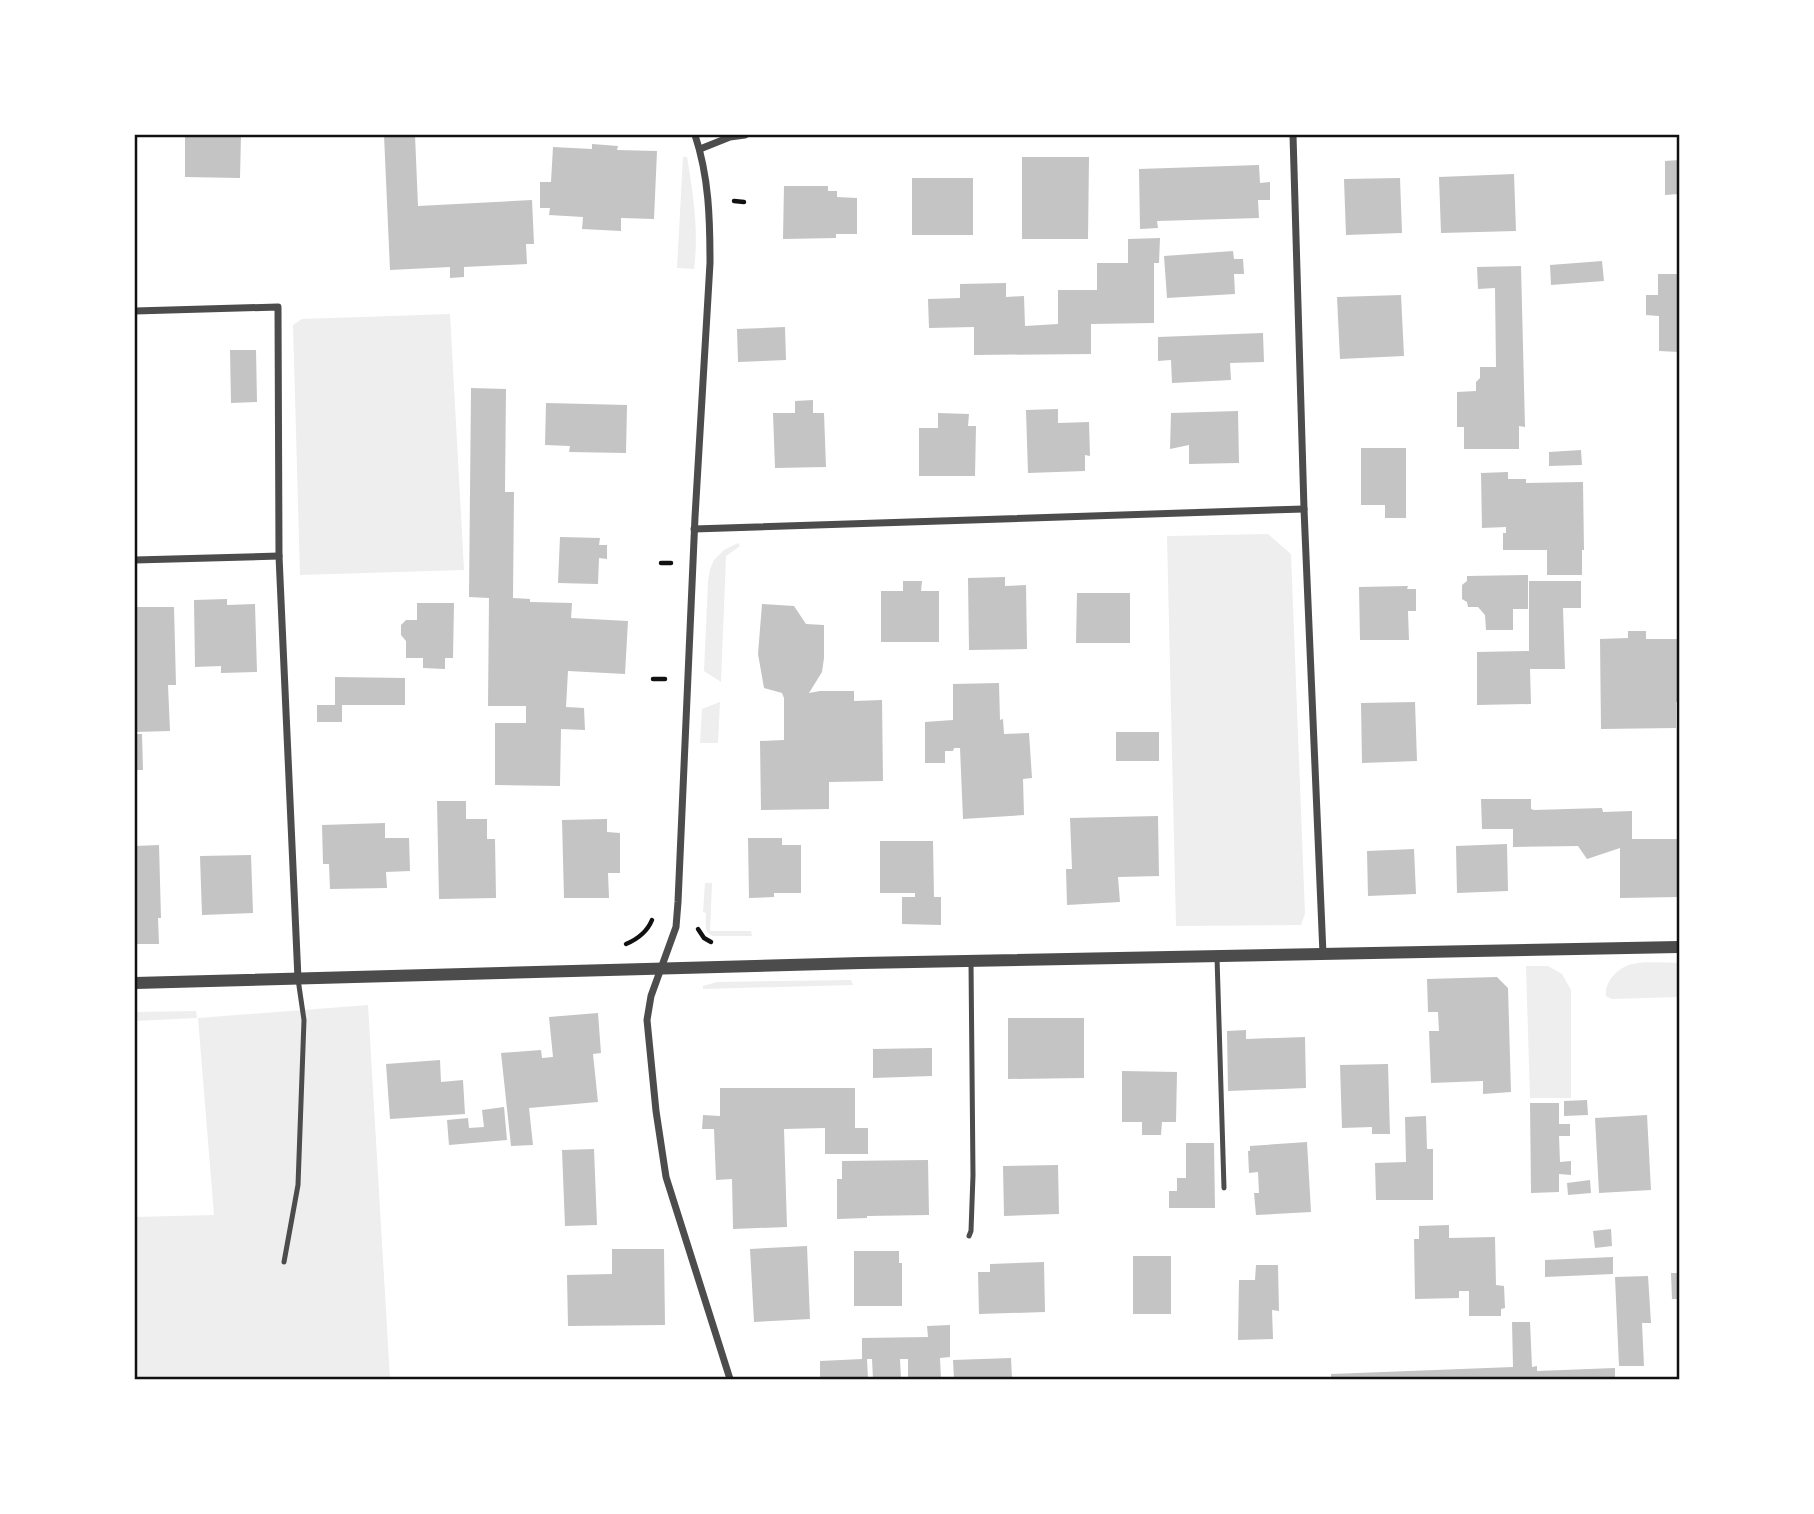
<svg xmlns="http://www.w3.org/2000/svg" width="1814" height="1514" font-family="'Noto Sans',sans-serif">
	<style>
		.green { fill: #eee }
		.building { fill: #c4c4c4 }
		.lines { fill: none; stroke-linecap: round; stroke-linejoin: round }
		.path { stroke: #111; stroke-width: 4.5 }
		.service { stroke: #4c4c4c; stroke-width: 5 }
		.minor { stroke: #4c4c4c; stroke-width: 7 }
		.tertiary { stroke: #4c4c4c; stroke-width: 12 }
		.neatline { fill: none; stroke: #111; stroke-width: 2.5 }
	</style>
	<rect width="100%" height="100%" fill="#fff"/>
	<g class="green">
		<path d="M683 157H687C693 193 699 232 694 269L677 268Z"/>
		<polygon points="450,314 464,570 300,575 293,325 302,319"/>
		<polygon points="1268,534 1291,554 1305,914 1301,925 1176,926 1167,536"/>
		<polygon points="738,543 740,546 726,556 721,682 704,671 708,581 710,569 714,560 724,550"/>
		<polygon points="720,702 718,743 700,743 702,709"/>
		<path d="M705 883H712L710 931H751L752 936H713C703 932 706 922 706 913L703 912Z"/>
		<path d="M1679 963V997L1612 999 1606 996C1604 982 1619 966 1633 964 1647 961 1665 963 1679 963Z"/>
		<polygon points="1526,966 1548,966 1562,974 1571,990 1571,1098 1530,1098"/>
		<polygon points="851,980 853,985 703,989 703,986 717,982"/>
		<polygon points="368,1005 390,1379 135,1379 135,1217 214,1215 198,1018"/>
		<polygon points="196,1011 197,1018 135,1021 135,1012"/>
	</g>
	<g class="building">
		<polygon points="185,135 241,135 240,178 185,177"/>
		<polygon points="384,135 415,135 418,206 532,200 534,244 526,244 527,264 464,267 464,277 450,278 450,267 390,270"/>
		<polygon points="592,144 618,146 617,150 657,151 654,219 621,218 621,231 582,229 583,217 549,215 550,208 540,208 540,182 551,182 553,147 592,149"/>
		<polygon points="1022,157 1089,157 1088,239 1022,239"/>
		<polygon points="1679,160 1679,194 1665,195 1665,161"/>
		<polygon points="1259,165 1260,183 1270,182 1270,200 1258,200 1259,218 1157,221 1158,228 1140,229 1139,169"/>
		<polygon points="1514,174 1516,231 1441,233 1439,177"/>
		<rect x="912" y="178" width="61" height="57"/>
		<polygon points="1400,178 1402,233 1346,235 1344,179"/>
		<polygon points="784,186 828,186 828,191 837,191 837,197 857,198 857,234 836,234 836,238 783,239"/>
		<polygon points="1160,238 1159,263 1154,263 1154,323 1091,324 1091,354 974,355 974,327 929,328 928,299 960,298 960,284 1006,283 1006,297 1024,296 1025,326 1058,324 1058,290 1097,290 1097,263 1128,263 1128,239"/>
		<polygon points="1233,251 1234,259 1243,259 1244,274 1234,274 1235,294 1167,298 1164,256"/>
		<polygon points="1602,261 1604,281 1551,285 1550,265"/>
		<polygon points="1521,266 1525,427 1519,426 1519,449 1464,449 1464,427 1457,427 1457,392 1476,391 1476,382 1480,378 1480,367 1496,367 1495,288 1478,289 1477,267"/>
		<polygon points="1658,274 1679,274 1679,352 1659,351 1659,316 1646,315 1646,295 1658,295"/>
		<polygon points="1401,295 1404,356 1340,359 1337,297"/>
		<polygon points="785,327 786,360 738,362 737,329"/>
		<polygon points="1263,333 1264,362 1230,363 1231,380 1172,383 1171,360 1158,361 1158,337"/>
		<polygon points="230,350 256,350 257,402 231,403"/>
		<polygon points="471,388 506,389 505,492 514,492 513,598 530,599 530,602 572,603 571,618 628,621 625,674 568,671 566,707 584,708 585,730 561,729 560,786 495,785 495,723 526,723 526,706 488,706 489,598 469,597"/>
		<polygon points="813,400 813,413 824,413 826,467 775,468 773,413 795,413 795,401"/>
		<polygon points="546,403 627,405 626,453 569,452 570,446 545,445"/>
		<polygon points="1058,409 1058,423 1089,422 1090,456 1085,455 1085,471 1028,473 1026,410"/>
		<polygon points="1238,411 1239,463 1189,464 1189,445 1170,449 1171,413"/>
		<polygon points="938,413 969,414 968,426 976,426 975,476 919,476 919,428 938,428"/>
		<polygon points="1361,448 1406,448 1406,518 1385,518 1385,505 1361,505"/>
		<polygon points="1581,450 1582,465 1549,466 1549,452"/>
		<polygon points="1508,472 1508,479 1526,479 1526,483 1583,482 1584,550 1582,550 1582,575 1547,575 1547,550 1503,550 1503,533 1506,533 1506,527 1482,528 1481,473"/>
		<polygon points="560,537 600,538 599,545 607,545 607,559 599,558 598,584 558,583"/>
		<polygon points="1528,575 1528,609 1513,609 1513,630 1486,630 1485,615 1478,607 1468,607 1467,602 1462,599 1462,585 1467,581 1467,576"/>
		<polygon points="1005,577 1005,586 1026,585 1027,649 969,650 968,578"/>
		<polygon points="903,581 922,581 921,591 939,591 939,642 881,642 881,591 903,591"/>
		<polygon points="1529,581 1581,581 1581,608 1563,608 1565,669 1530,669 1531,704 1477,705 1477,652 1529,651"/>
		<polygon points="1408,586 1407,589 1416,589 1416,611 1408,611 1409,640 1360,640 1359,587"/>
		<polygon points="1077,593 1130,593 1130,643 1076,643"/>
		<polygon points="227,599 227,605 255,604 257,672 221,673 221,666 195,667 194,600"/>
		<polygon points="417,603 454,603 453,658 445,658 445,669 423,668 423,658 406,658 406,641 401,635 401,625 406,620 417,620"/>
		<polygon points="762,604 794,606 806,624 824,625 824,658 822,672 809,693 820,691 854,691 854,701 882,700 883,781 829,782 829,809 761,810 760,741 784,740 784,698 782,693 764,688 758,654"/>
		<polygon points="135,607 174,607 176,685 168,685 170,731 135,732"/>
		<polygon points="1628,631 1646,631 1646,639 1677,639 1679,702 1676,702 1676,728 1601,729 1600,639 1628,638"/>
		<polygon points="335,677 405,678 405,705 342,705 342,722 317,722 317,705 335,705"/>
		<polygon points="999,683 1000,720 1003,719 1004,734 1029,733 1032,778 1023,779 1024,815 963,819 960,748 954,748 953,751 945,751 945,763 925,763 925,722 953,720 953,684"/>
		<polygon points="1415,702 1417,761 1362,763 1361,703"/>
		<rect x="1116" y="732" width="43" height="29"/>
		<polygon points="135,734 142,734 143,770 135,770"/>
		<polygon points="1481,799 1531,799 1531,809 1534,810 1602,808 1603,812 1632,811 1632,839 1679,839 1679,897 1620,898 1620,848 1587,859 1578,846 1513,847 1513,829 1482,829"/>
		<polygon points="437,801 466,801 466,819 487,819 487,839 495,839 496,898 439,899"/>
		<polygon points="1158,816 1159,876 1118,877 1120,902 1067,905 1066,869 1072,869 1070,818"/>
		<polygon points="607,819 607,832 620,833 620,873 608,873 609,898 564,898 562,820"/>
		<polygon points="385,823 385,838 409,838 410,871 386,872 387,888 330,889 329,864 323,864 322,825"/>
		<polygon points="748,838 782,838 782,845 801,845 801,893 774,893 774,897 749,898"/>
		<polygon points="880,841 933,841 934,897 941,897 941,925 902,924 902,897 915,897 915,893 880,893"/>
		<polygon points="1507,844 1508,891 1457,893 1456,846"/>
		<polygon points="159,845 161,918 158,918 159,944 135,944 135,846"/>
		<polygon points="1414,849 1416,894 1368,896 1367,851"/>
		<polygon points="251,855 253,913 202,915 200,856"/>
		<polygon points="1497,977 1508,988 1511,1092 1483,1094 1483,1081 1431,1083 1429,1031 1439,1031 1438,1012 1428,1012 1427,979"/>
		<polygon points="598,1013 601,1053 593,1054 598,1102 529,1108 533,1145 511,1146 501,1053 541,1050 542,1058 553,1057 549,1017"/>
		<polygon points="1008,1018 1084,1018 1084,1078 1008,1079"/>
		<polygon points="1246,1030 1246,1039 1305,1037 1306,1088 1228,1091 1227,1031"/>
		<polygon points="932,1048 932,1076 873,1078 873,1049"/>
		<polygon points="440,1060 441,1082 463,1080 465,1114 390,1119 386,1064"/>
		<polygon points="1388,1064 1390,1134 1372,1134 1372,1127 1342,1128 1340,1065"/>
		<polygon points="1122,1071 1177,1072 1176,1122 1162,1122 1161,1135 1142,1135 1142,1122 1122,1122"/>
		<polygon points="720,1088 855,1088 855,1128 868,1128 868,1154 825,1154 825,1128 784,1129 787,1227 733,1229 732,1179 716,1180 714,1129 702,1129 703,1115 720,1116"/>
		<polygon points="1587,1100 1588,1115 1564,1116 1564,1101"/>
		<polygon points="1530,1103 1559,1103 1559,1124 1570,1124 1570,1136 1559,1136 1560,1162 1571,1161 1571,1175 1559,1174 1559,1192 1531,1193"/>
		<polygon points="504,1107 507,1140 449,1145 447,1120 468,1118 469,1128 484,1127 482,1110"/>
		<polygon points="1647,1115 1651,1190 1599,1193 1595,1118"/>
		<polygon points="1426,1116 1427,1149 1433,1149 1433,1200 1376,1200 1375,1163 1406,1162 1405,1117"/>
		<polygon points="1307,1142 1311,1212 1256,1215 1254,1193 1259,1193 1258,1172 1249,1173 1248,1151 1250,1151 1250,1146"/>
		<polygon points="1186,1143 1214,1143 1215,1208 1169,1208 1169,1191 1177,1191 1177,1178 1186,1178"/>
		<polygon points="594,1149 597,1225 565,1226 562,1150"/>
		<polygon points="928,1160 929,1215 867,1216 867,1218 837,1219 837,1179 842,1179 842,1161"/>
		<polygon points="1058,1165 1059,1214 1004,1216 1003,1166"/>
		<polygon points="1590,1180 1591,1193 1568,1195 1567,1183"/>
		<polygon points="1449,1225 1449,1238 1495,1237 1496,1285 1504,1286 1505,1308 1501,1309 1501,1316 1469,1316 1469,1291 1459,1291 1459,1298 1415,1299 1414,1239 1419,1239 1419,1226"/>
		<polygon points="1611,1229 1612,1246 1595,1248 1593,1231"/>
		<polygon points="807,1246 810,1319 754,1322 750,1249"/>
		<polygon points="612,1249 664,1249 665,1325 568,1326 567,1275 612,1274"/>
		<polygon points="854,1251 899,1251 899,1263 902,1263 902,1306 854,1306"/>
		<rect x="1133" y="1256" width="38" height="58"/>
		<polygon points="1613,1257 1613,1274 1545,1277 1545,1260"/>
		<polygon points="1044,1262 1045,1312 979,1314 978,1272 990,1272 990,1264"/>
		<polygon points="1256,1265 1278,1265 1279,1311 1272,1310 1273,1339 1238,1340 1239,1280 1255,1280"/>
		<polygon points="1671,1273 1679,1273 1679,1299 1672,1299"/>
		<polygon points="1648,1276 1651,1323 1642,1323 1644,1366 1619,1366 1615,1277"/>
		<polygon points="1512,1322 1530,1322 1532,1367 1537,1366 1537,1371 1615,1368 1615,1379 1331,1379 1331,1374 1513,1367"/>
		<polygon points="950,1325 950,1357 940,1358 941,1379 908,1379 908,1359 900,1359 901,1379 873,1379 872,1359 867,1359 868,1379 820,1379 820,1361 862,1359 862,1338 928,1337 927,1326"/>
		<polygon points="1011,1358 1012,1379 954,1379 953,1360"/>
	</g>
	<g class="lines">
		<g class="path">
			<polyline points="734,201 744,202"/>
			<polyline points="661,563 671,563"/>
			<polyline points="653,679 665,679"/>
			<polyline points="698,929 704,938 711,942"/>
			<path d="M626 944C638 939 647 932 652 920"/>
		</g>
		<g class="service">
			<polyline points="1217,957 1224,1188"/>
			<polyline points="969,1236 971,1231 973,1175 971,962"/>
			<polyline points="284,1262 298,1185 304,1020 298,979"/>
		</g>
		<g class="minor">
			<path d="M695 135C709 177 710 219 710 263L695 517 678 902 676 927 651 996 647 1020 656 1111 666 1177 730 1379"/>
			<polyline points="1293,135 1304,509 1323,954"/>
			<polyline points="700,149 730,137 745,135"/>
			<polyline points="135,311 278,307 279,556 298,979"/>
			<polyline points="694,529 1304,509"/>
			<polyline points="135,560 279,556"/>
		</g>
		<polyline class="tertiary" points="135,983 861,963 1679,947"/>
	</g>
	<rect width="1814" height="1514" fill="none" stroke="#ffffff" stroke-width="273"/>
	<rect x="136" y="136" width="1542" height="1242" class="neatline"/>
</svg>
